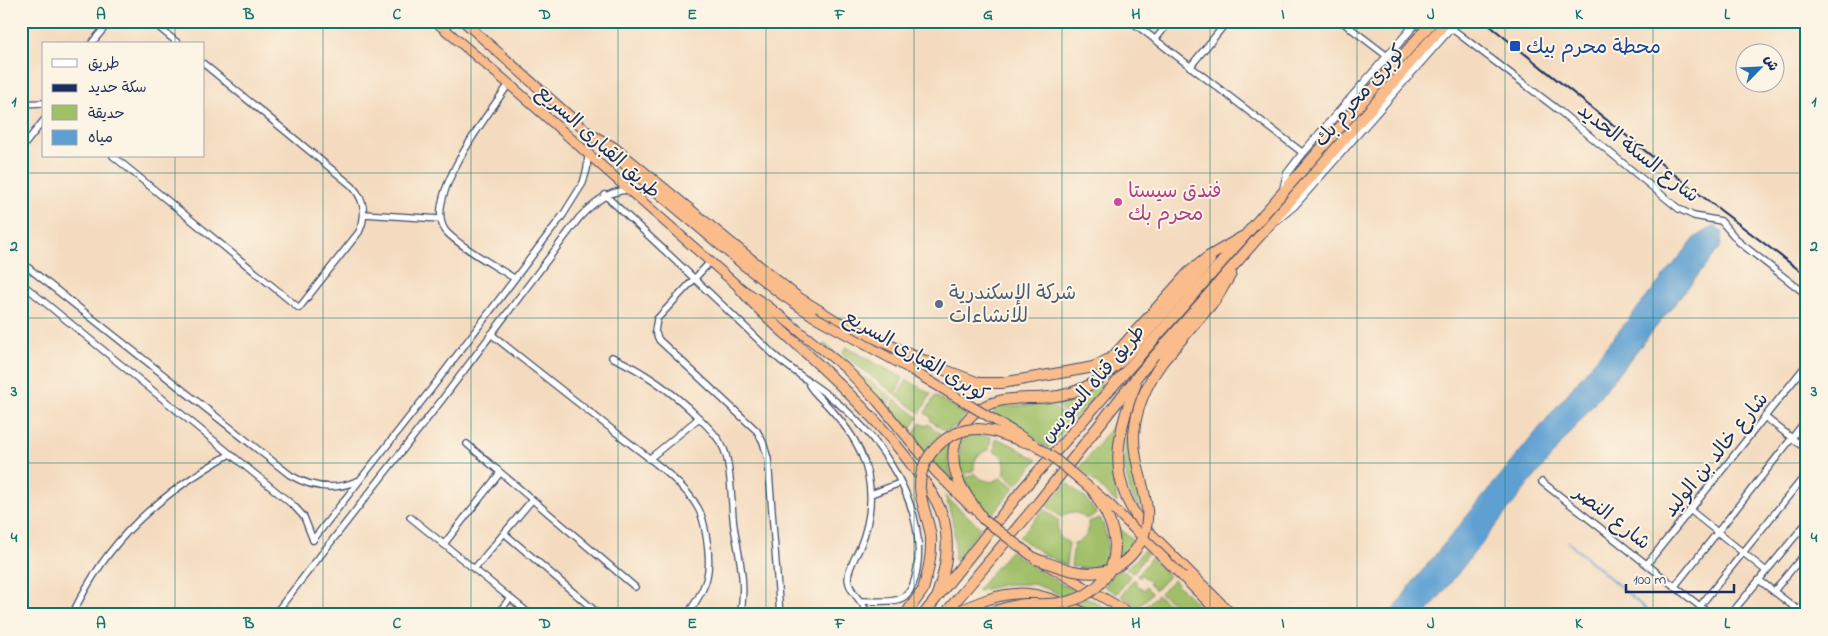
<svg xmlns="http://www.w3.org/2000/svg" width="1828" height="636" font-family="'Indie Flower','Playpen Sans Arabic',sans-serif">
	<style>
		.green { fill: #a0bf67; stroke: #5e7762 }
		.water { fill: #5ea0d2; stroke: #3c6898 }
		.lines { fill: none; stroke-linecap: round; stroke-linejoin: round }
		.stream { stroke: #5ea0d2; stroke-width: 2 }
		.minor-casing { stroke: #3c496d; stroke-width: 8 }
		.tertiary-casing { stroke: #3c496d; stroke-width: 9 }
		.trunk-casing { stroke: #3c496d; stroke-width: 11 }
		.motorway-casing { stroke: #3c496d; stroke-width: 12 }
		.minor { stroke: #fff; stroke-width: 5.5 }
		.tertiary { stroke: #fff; stroke-width: 7 }
		.trunk { stroke: #fabc8b; stroke-width: 9 }
		.motorway { stroke: #fabc8b; stroke-width: 10 }
		.rail { stroke: #1b2f5e; stroke-width: 2 }
		.trunk-bridge-casing { stroke: #3c496d; stroke-width: 11; stroke-linecap: butt }
		.motorway-bridge-casing { stroke: #3c496d; stroke-width: 12; stroke-linecap: butt }
		.trunk-bridge { stroke: #fabc8b; stroke-width: 9 }
		.motorway-bridge { stroke: #fabc8b; stroke-width: 10 }
		.grid { fill: none; stroke: #0f766e; stroke-width: 1; stroke-opacity: 0.55 }
		.transit-dot { fill: #1a4fb4; stroke: #fcf5e5; stroke-width: 2 }
		.hotel-dot { fill: #d1479c; stroke: #fcf5e5; stroke-width: 2 }
		.service-dot { fill: #5c6f8a; stroke: #fcf5e5; stroke-width: 2 }
		.labels { text-anchor: middle; stroke-width: 4; stroke-linejoin: round; paint-order: stroke }
		.transit-label { font-size: 20px; fill: #164399; stroke: #fcf5e5; text-anchor: start }
		.street-label { font-size: 20px; fill: #1b2f5e; stroke: #fcf5e5 }
		.hotel-label { font-size: 20px; fill: #b23c85; stroke: #fcf5e5; text-anchor: start }
		.service-label { font-size: 20px; fill: #4e5e75; stroke: #fcf5e5; text-anchor: start }
		.neatline { fill: none; stroke: #0f766e; stroke-width: 2 }
		.grid-label { font-size: 16px; text-anchor: middle; font-weight: bold; fill: #0f766e }
	</style>
	<rect width="100%" height="100%" fill="#fcf5e5"/>
	<filter id="ink" filterUnits="userSpaceOnUse"><feTurbulence type="fractalNoise" baseFrequency=".02" numOctaves="2"/><feDisplacementMap in="SourceGraphic" scale="10" xChannelSelector="R" yChannelSelector="G"/><feConvolveMatrix kernelMatrix="1 2 1 2 8 2 1 2 1" color-interpolation-filters="sRGB"/></filter>
	<filter id="wash" filterUnits="userSpaceOnUse"><feTurbulence type="fractalNoise" baseFrequency=".0096" numOctaves="4" result="noise"/><feDisplacementMap in="SourceGraphic" scale="20" xChannelSelector="R" yChannelSelector="G"/><feGaussianBlur stdDeviation="1.12" result="paint"/><feColorMatrix in="noise" values="0 0 0 0 0 0 0 0 0 0 0 0 0 0 0 0 0 1.4 0 .05"/><feComposite in="paint" operator="in"/></filter>
	<g filter="url(#wash)">
		<rect width="100%" height="100%" fill="#f4dbbf"/>
		<g class="green">
			<polygon points="825,344 850,366 892,398 886,408 824,346"/>
			<polygon points="846,347 903,378 895,394 842,354"/>
			<polygon points="907,380 931,394 920,413 897,396"/>
			<polygon points="1107,381 1109,383 1074,419 1053,403 1079,397"/>
			<polygon points="935,396 966,414 958,424 946,432 930,420 931,417 925,413"/>
			<path d="M1137 399 1131 450 1133 476 1142 515C1119 479 1120 438 1137 399Z"/>
			<polygon points="895,400 918,417 908,434 889,411"/>
			<polygon points="1050,404 1072,421 1048,448 994,415 994,409 1001,407"/>
			<polygon points="1117,420 1112,460 1117,503 1080,468"/>
			<polygon points="920,423 926,426 928,424 941,434 930,444 924,452 912,438"/>
			<path d="M979 435 991 437 989 450C979 452 973 459 974 470L965 474 966 478 975 473 981 479 991 482 1001 478 1015 487 991 516C969 493 950 469 964 436Z"/>
			<path d="M996 438 1012 445 1037 460 1017 484 1004 474C1007 464 1004 455 994 451Z"/>
			<polygon points="949,443 948,462 955,488 931,462 944,446"/>
			<path d="M1067 483 1085 498 1097 514 1086 519C1078 511 1070 510 1061 517L1047 506Z"/>
			<path d="M945 496 981 528 954 561C957 537 953 518 945 496Z"/>
			<path d="M1044 509 1059 521C1055 531 1059 539 1069 543L1066 565 1045 555 1019 537Z"/>
			<path d="M1100 518C1108 534 1110 550 1104 567L1090 568 1071 566 1074 543C1085 541 1090 533 1088 522Z"/>
			<polygon points="1111,519 1135,543 1117,562"/>
			<polygon points="1143,550 1147,554 1133,573 1126,568 1137,559"/>
			<polygon points="1010,551 1049,577 1119,615 1103,615 1050,590 1033,584 1006,584 978,591 978,589"/>
			<polygon points="1151,558 1169,576 1156,590 1149,584 1150,582 1142,575 1139,578 1137,576"/>
			<polygon points="1122,570 1130,576 1117,594 1104,586 1111,575"/>
			<polygon points="1134,579 1137,582 1136,584 1144,590 1146,587 1152,593 1139,607 1121,596"/>
			<polygon points="1173,580 1207,615 1190,615 1160,593"/>
			<polygon points="1157,595 1183,615 1153,615 1143,609"/>
		</g>
		<polygon class="water" points="1714,226 1723,232 1720,248 1520,495 1425,615 1390,615 1413,582 1696,237"/>
		<g class="lines">
			<polyline class="stream" points="1568,542 1653,615"/>
		</g>
	</g>
	<g filter="url(#ink)">
		<g class="lines">
			<g class="minor-casing">
				<g id="minor">
					<polyline points="151,21 179,44"/>
					<polyline points="1131,21 1303,153"/>
					<polyline points="1341,21 1387,56"/>
					<polyline points="1451,28 1557,109 1679,209 1694,216 1721,221 1739,242 1807,295"/>
					<polyline points="1155,40 1170,21"/>
					<polyline points="91,44 110,21"/>
					<polyline points="1190,67 1226,23"/>
					<path d="M509 84C490 111 423 198 445 230 454 243 498 268 514 278"/>
					<polyline points="21,104 44,103"/>
					<polyline points="21,149 44,120"/>
					<path d="M113 156 299 308 359 232C367 215 364 199 352 186L204 64"/>
					<path d="M605 195C662 248 718 300 773 354 794 373 818 386 839 404 882 441 923 502 918 561 913 607 898 601 861 601"/>
					<polyline points="364,214 440,219"/>
					<path d="M21 262 290 475C312 488 334 491 357 481"/>
					<polyline points="710,262 657,319 655,331 659,340 757,431 763,442 768,459 780,615"/>
					<polyline points="21,283 294,506 304,517 313,540"/>
					<path d="M491 334C535 369 579 404 623 438 646 456 685 483 698 508 704 518 705 530 707 541 712 575 706 588 687 615"/>
					<path d="M612 357C645 372 673 392 699 418 710 429 721 439 726 455 732 477 731 504 734 527 739 556 747 586 740 615"/>
					<path d="M809 385C813 392 821 399 827 405 840 419 852 433 860 451 874 482 873 515 860 547 856 557 848 567 848 579 849 593 864 601 868 615"/>
					<polyline points="1765,417 1807,450"/>
					<polyline points="467,444 635,587"/>
					<polyline points="649,459 699,418"/>
					<polyline points="1542,482 1711,615"/>
					<polyline points="871,494 900,483"/>
					<polyline points="1690,510 1766,571"/>
					<polyline points="410,517 531,615"/>
					<polyline points="504,533 600,615"/>
					<polyline points="313,540 432,388 563,215 583,183 587,169 588,155"/>
					<polyline points="444,544 500,473"/>
					<polyline points="1647,564 1807,364"/>
					<polyline points="474,569 532,500"/>
					<polyline points="1759,580 1798,610"/>
					<polyline points="1675,586 1807,419"/>
					<polyline points="1774,591 1807,551"/>
					<polyline points="1700,606 1807,473"/>
					<path d="M72 615C109 537 157 497 230 454"/>
					<path d="M274 615 441 401 579 218C593 203 606 192 627 190"/>
					<polyline points="497,615 510,598"/>
					<polyline points="1009,615 1044,611 1079,614"/>
					<polyline points="1730,615 1807,522"/>
					<polyline points="1794,615 1807,600"/>
				</g>
			</g>
			<g class="tertiary-casing">
				<g id="tertiary">
					<polyline points="1283,191 1287,174 1303,153 1418,21"/>
					<polyline points="1278,219 1294,206 1457,21"/>
				</g>
			</g>
			<g class="trunk-casing">
				<g id="trunk">
					<polyline points="435,21 509,84 739,287 768,306 844,367 877,401 935,471 971,507"/>
					<polyline points="463,21 626,166 747,268 782,295 813,316"/>
					<polyline points="1047,565 1133,615"/>
					<polyline points="1183,577 1221,615"/>
				</g>
			</g>
			<g class="motorway-casing">
				<g id="motorway">
					<polyline points="588,133 613,147 796,296 836,321 945,370 979,383 1002,383 1083,369 1093,367 1111,358 1118,351 1188,273 1208,257 1242,237"/>
					<path d="M739 287C758 311 782 330 804 351 843 387 883 425 914 468 927 485 938 500 944 520 950 545 946 568 938 592"/>
					<polyline points="1163,361 1216,299 1231,274"/>
					<path d="M1136 384C1115 437 1106 483 1147 530L1232 615"/>
					<path d="M983 519C974 505 962 492 957 477 945 443 965 409 999 401 1015 397 1033 399 1049 397 1065 396 1081 390 1095 382 1117 369 1133 348 1150 329 1170 306 1191 284 1210 260"/>
					<polyline points="905,615 923,590"/>
					<polyline points="923,615 1022,490 1433,21"/>
					<polyline points="944,615 1038,503 1140,373 1447,21"/>
					<path d="M950 615C1011 587 1027 586 1088 615"/>
				</g>
			</g>
			<use href="#minor" class="minor"/>
			<use href="#tertiary" class="tertiary"/>
			<use href="#trunk" class="trunk"/>
			<use href="#motorway" class="motorway"/>
			<polyline class="rail" points="1484,21 1690,187 1807,276"/>
			<g class="trunk-bridge-casing">
				<g id="trunk-bridge">
					<polyline points="813,316 908,368 1016,433 1054,458 1109,504 1183,577"/>
					<polyline points="983,519 1036,559"/>
				</g>
			</g>
			<g class="motorway-bridge-casing">
				<g id="motorway-bridge">
					<path d="M1036 559C1055 565 1078 576 1099 572 1129 568 1150 538 1147 509 1144 483 1133 460 1134 434 1136 406 1147 383 1163 361"/>
					<path d="M923 590C928 572 932 556 931 537 929 521 921 505 920 488 919 456 947 429 978 429 998 429 1014 441 1034 444"/>
					<path d="M985 615C998 610 1011 605 1026 604 1037 604 1049 605 1060 603 1093 599 1120 572 1114 537 1111 519 1101 504 1092 489"/>
				</g>
			</g>
			<use href="#trunk-bridge" class="trunk-bridge"/>
			<use href="#motorway-bridge" class="motorway-bridge"/>
		</g>
	</g>
	<path class="grid" d="M175 21V44M323 21V615M471 21V615M618 21V615M766 21V615M914 21V615M1062 21V615M1210 21V615M1357 21V615M1505 21V615M1653 21V615M175 156V615M21 173H1807M21 318H1807M21 463H1807"/>
	<rect class="transit-dot" x="1509" y="40" width="12" height="12" rx="2.5"/>
	<circle class="hotel-dot" cx="1118" cy="202" r="5"/>
	<circle class="service-dot" cx="939" cy="304" r="5"/>
	<g class="labels">
		<g class="transit-label">
			<text x="1526" y="53">محطة محرم بيك</text>
		</g>
		<g class="street-label">
			<text transform="translate(1359 95) rotate(-49)" y="7">كوبرى محرم بك</text>
			<text transform="translate(599 141) rotate(42)" y="7">طريق القبارى السريع</text>
			<text transform="translate(1639 152) rotate(38)" y="7">شارع السكة الحديد</text>
			<text transform="translate(917 355) rotate(30)" y="7">كوبرى القبارى السريع</text>
			<text transform="translate(1092 383) rotate(-49)" y="7">طريق قناه السويس</text>
			<text transform="translate(1715 454) rotate(-51)" y="7">شارع خالد بن الوليد</text>
			<text transform="translate(1613 517) rotate(38)" y="7">شارع النصر</text>
		</g>
		<g class="hotel-label">
			<text x="1128" y="197">فندق سيستا<tspan x="1128" dy="23">محرم بك</tspan></text>
		</g>
		<g class="service-label">
			<text x="949" y="299">شركة الإسكندرية<tspan x="949" dy="23">للانشاءات</tspan></text>
		</g>
	</g>
	<rect width="1828" height="636" fill="none" stroke="#fcf5e5" stroke-width="55"/>
	<rect x="42" y="42" width="162" height="115" fill="#fcf5e5" stroke="#a2a6af"/>
	<rect x="52" y="59" width="25" height="8" fill="#ffffff" stroke="#a2a6af"/>
	<text x="88" y="68" font-size="15" fill="#1b2f5e">طريق</text>
	<rect x="52" y="84" width="25" height="8" fill="#1b2f5e" stroke="#a2a6af"/>
	<text x="88" y="92" font-size="15" fill="#1b2f5e">سكة حديد</text>
	<rect x="52" y="105" width="25" height="15" fill="#a0bf67" stroke="#a2a6af"/>
	<text x="88" y="118" font-size="15" fill="#1b2f5e">حديقة</text>
	<rect x="52" y="130" width="25" height="15" fill="#5ea0d2" stroke="#a2a6af"/>
	<text x="88" y="142" font-size="15" fill="#1b2f5e">مياه</text>
	<g transform="translate(1760 68) rotate(66)"><circle r="24" fill="#fcf5e5" stroke="#a2a6af"/>
	<path d="M0-4L9 19L0 12L-9 19Z" fill="#1f6fb2"/>
	<text y="-8" font-size="14" font-weight="bold" text-anchor="middle" fill="#1b2f5e">ش</text>
	</g>
	<path d="M1626 584v8h108v-8" fill="none" stroke="#1b2f5e" stroke-width="2.5"/>
	<text x="1633" y="584" font-size="15" fill="#1b2f5e" stroke="#fcf5e5" stroke-width="4" paint-order="stroke">100 m</text>
	<rect x="28" y="28" width="1772" height="580" class="neatline"/>
	<g class="grid-label">
		<text x="101" y="19">A</text>
		<text x="249" y="19">B</text>
		<text x="397" y="19">C</text>
		<text x="545" y="19">D</text>
		<text x="692" y="19">E</text>
		<text x="840" y="19">F</text>
		<text x="988" y="19">G</text>
		<text x="1136" y="19">H</text>
		<text x="1283" y="19">I</text>
		<text x="1431" y="19">J</text>
		<text x="1579" y="19">K</text>
		<text x="1727" y="19">L</text>
		<text x="14" y="106">1</text>
		<text x="1814" y="106">1</text>
		<text x="14" y="251">2</text>
		<text x="1814" y="251">2</text>
		<text x="14" y="396">3</text>
		<text x="1814" y="396">3</text>
		<text x="14" y="542">4</text>
		<text x="1814" y="542">4</text>
		<text x="101" y="628">A</text>
		<text x="249" y="628">B</text>
		<text x="397" y="628">C</text>
		<text x="545" y="628">D</text>
		<text x="692" y="628">E</text>
		<text x="840" y="628">F</text>
		<text x="988" y="628">G</text>
		<text x="1136" y="628">H</text>
		<text x="1283" y="628">I</text>
		<text x="1431" y="628">J</text>
		<text x="1579" y="628">K</text>
		<text x="1727" y="628">L</text>
	</g>
</svg>
